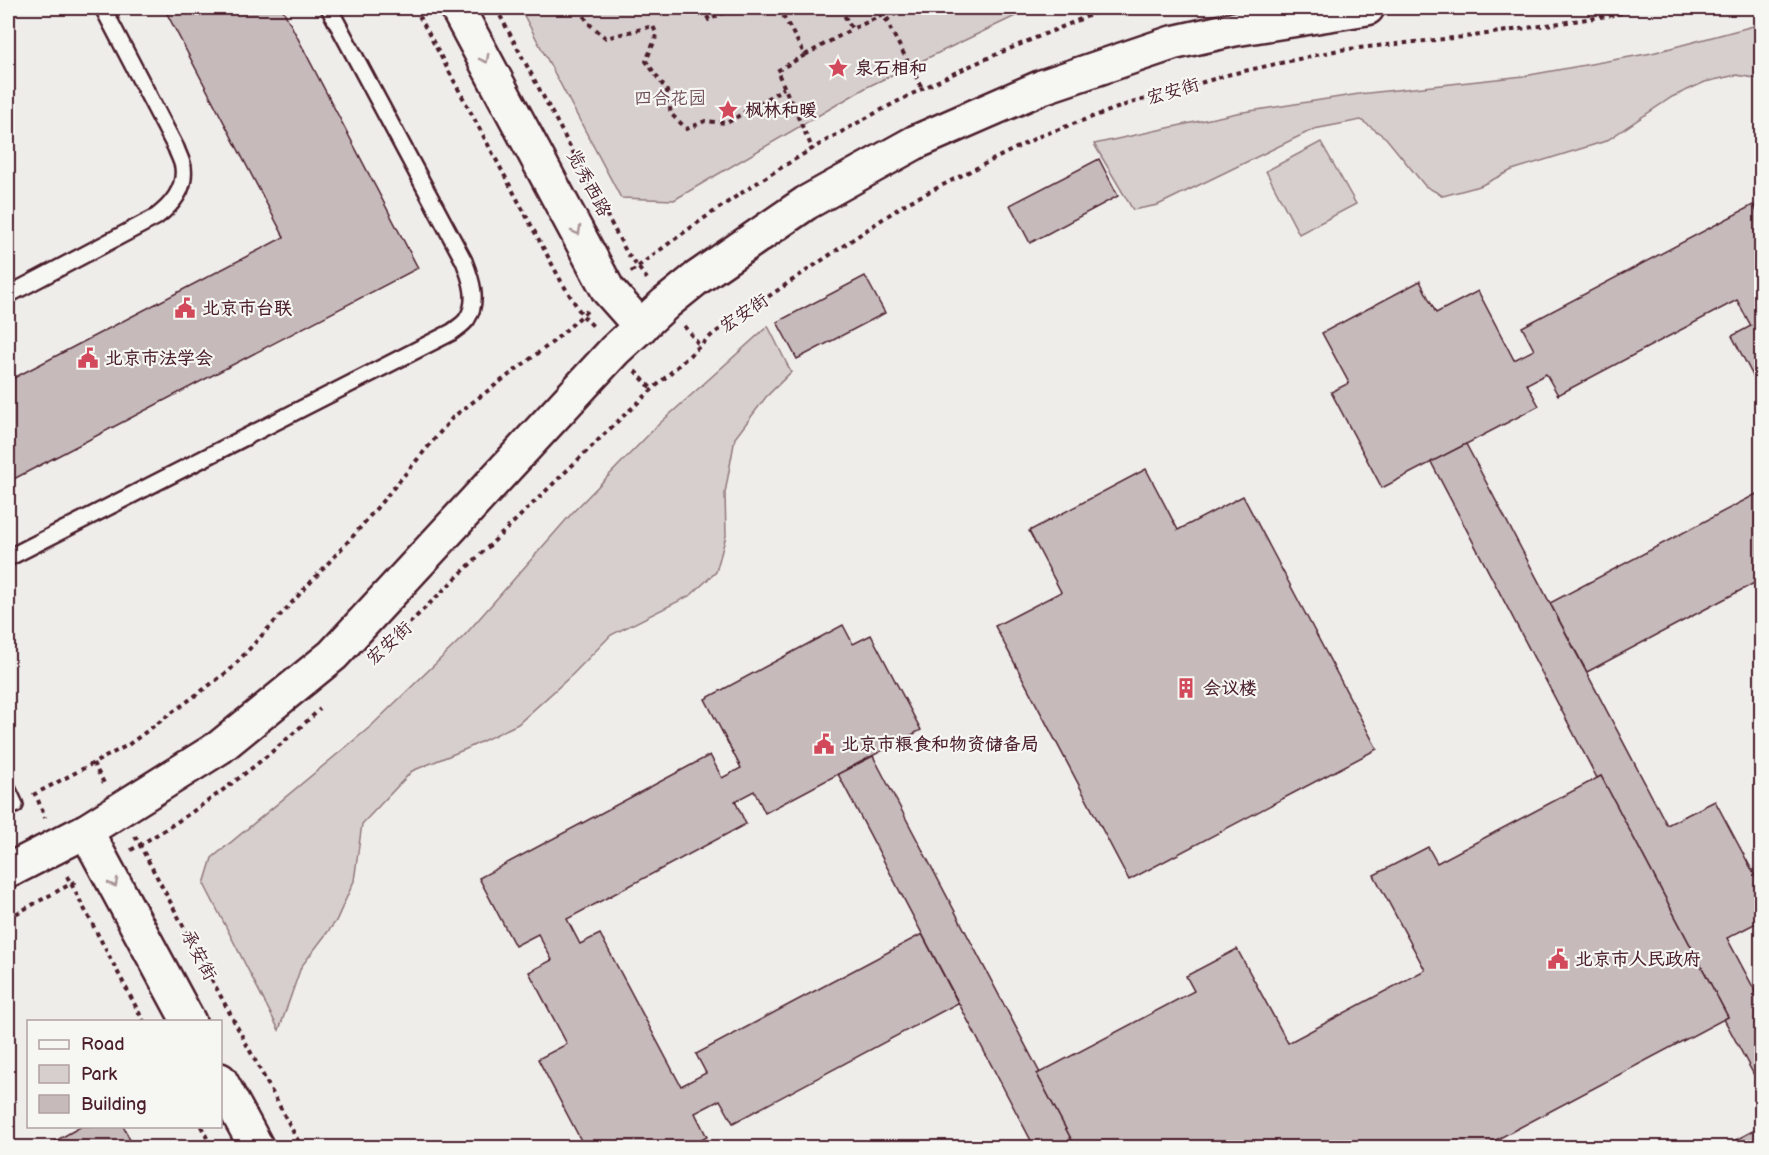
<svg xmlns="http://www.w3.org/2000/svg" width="1769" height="1155" font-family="'Balsamiq Sans','LXGW WenKai TC',sans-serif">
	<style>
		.green { fill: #d7cfce; stroke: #90777c; stroke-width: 1.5 }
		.building { fill: #c6babb; stroke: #4a1f2b; stroke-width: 1.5 }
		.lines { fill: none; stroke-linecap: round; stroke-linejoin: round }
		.service-casing { stroke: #4a1f2b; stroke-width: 20 }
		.tertiary-casing { stroke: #4a1f2b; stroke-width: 38 }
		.path { stroke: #4a1f2b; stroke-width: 4; stroke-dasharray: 4.5 4.5; stroke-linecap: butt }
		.service { stroke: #f6f6f2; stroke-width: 15 }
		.tertiary { stroke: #f6f6f2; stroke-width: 33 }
		.oneway { stroke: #a99598 }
		.labels { text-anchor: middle; stroke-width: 4.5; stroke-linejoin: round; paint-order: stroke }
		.poi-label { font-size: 18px; font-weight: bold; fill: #4a1f2b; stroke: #f6f6f2; text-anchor: start }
		.street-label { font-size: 18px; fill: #4a1f2b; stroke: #f6f6f2 }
		.park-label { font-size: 18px; fill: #6d4b54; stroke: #f6f6f2 }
	</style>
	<rect width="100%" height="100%" fill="#efedea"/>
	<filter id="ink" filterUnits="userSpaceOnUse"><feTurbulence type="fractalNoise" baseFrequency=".0167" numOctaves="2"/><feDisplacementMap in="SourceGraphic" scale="12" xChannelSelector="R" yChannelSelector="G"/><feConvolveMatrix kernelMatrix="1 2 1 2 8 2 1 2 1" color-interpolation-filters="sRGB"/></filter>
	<g filter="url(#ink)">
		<g class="green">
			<polygon points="520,8 1032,8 867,87 674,200 621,198"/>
			<polygon points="1761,24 1761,79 1736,75 1705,82 1672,97 1606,141 1512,170 1480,186 1443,196 1425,186 1386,138 1361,120 1314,129 1158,205 1133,210 1094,144 1237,113 1359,94 1524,76 1652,53"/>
			<polygon points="1321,142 1356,204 1299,234 1266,171"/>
			<polygon points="768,326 791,372 766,397 735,438 725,493 726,536 716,572 691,595 611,635 573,674 518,724 466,749 412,771 362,824 354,881 336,921 301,967 279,1030 204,884 212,858 370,727 464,636 573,512 659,424"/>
		</g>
		<g class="building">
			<polygon points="164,8 282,8 418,268 8,482 8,381 284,237"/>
			<polygon points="1099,159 1118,196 1030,243 1010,205"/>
			<polygon points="1753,205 1762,220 1762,393 1732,336 1751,326 1737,300 1558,395 1546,374 1527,384 1539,406 1382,488 1331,392 1349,383 1322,333 1420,281 1436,313 1478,291 1514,360 1534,350 1522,327"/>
			<polygon points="865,276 885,313 797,359 777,322"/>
			<polygon points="1466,444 1667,825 1715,801 1762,889 1762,920 1727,938 1762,1004 1762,1090 1724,1019 1728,1017 1601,776 1597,778 1431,462"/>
			<polygon points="1146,469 1178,530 1243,496 1377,749 1129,880 995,626 1061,592 1029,531"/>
			<polygon points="1762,491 1762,579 1587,672 1550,603"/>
			<polygon points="843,625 853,644 871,635 921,730 765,813 754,791 735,801 746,824 567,919 580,944 600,934 681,1086 706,1073 696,1054 922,934 958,1003 733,1123 720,1100 695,1113 707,1137 687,1148 585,1148 538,1059 567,1044 529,972 552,960 538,934 515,946 479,878 710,755 722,778 741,768 705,699"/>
			<polygon points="873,756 1040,1073 1037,1074 1076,1148 1035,1148 838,774"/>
			<polygon points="1601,776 1728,1017 1481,1148 1076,1148 1037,1074 1194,991 1186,976 1237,949 1288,1043 1425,970 1374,875 1428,847 1437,863"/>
			<polygon points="82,1126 123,1126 134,1148 43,1148"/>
			<polygon points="1762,1126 1762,1148 1721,1148"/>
		</g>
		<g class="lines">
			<g class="service-casing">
				<g id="service">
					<path d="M8 295 156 217C172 205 186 189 183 167 182 161 178 154 176 148L103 8"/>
					<path d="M8 558 452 332C457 328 464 324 467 319 479 301 471 279 464 261L329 8"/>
					<polyline points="8,790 15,805"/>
				</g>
			</g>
			<g class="tertiary-casing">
				<g id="tertiary">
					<polyline points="457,8 608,290 641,327"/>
					<polyline points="86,831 189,1022"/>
					<polyline points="8,871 86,831 220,747 333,655 615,350 666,303 697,278 806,203 916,142 1042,87 1172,43 1235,29 1367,8"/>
					<polyline points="220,1080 257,1148"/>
				</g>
			</g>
			<g class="path">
				<polyline points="415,8 561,281 582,315 595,328"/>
				<polyline points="496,8 627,253 648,280"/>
				<polyline points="580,8 588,23 606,38 653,26 657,35 646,61 667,91 671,114 687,129 705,121 727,123 784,88"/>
				<polyline points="703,8 709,20 734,8"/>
				<polyline points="779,8 805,55 777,71 813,150"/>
				<polyline points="840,8 852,29 883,15 922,88"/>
				<polyline points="1082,8 1095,13"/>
				<polyline points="582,10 587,8"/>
				<polyline points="886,21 903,8"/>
				<polyline points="805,55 852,29"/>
				<path d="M631 272C720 203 818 141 920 90 976 61 1037 38 1095 13L1115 8"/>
				<polyline points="684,326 701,347"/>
				<polyline points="635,371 652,389"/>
				<polyline points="390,642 620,419 713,334 905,204 1040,136 1128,104 1231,74 1339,50 1473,36 1614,15 1638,8"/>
				<polyline points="93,763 104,783"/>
				<polyline points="33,795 128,745 230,670 354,535 453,417 554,341 587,311"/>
				<polyline points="38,800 45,818"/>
				<polyline points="135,836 302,1148"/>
				<path d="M131 850C199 811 263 763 320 709"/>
				<polyline points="67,876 144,1022"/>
				<polyline points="8,918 78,880"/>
				<polyline points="201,1126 212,1148"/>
			</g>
			<use href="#service" class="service"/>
			<use href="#tertiary" class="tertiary"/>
		</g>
		<defs><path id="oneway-chevron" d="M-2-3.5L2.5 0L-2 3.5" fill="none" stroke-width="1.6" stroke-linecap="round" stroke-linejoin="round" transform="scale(1.5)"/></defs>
		<g class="oneway">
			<use href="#oneway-chevron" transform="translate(485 59) rotate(62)"/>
			<use href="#oneway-chevron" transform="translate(577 231) rotate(62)"/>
			<use href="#oneway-chevron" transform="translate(114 883) rotate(62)"/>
		</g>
	</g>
	<defs>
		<g id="sight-bare" transform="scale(1.62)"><path d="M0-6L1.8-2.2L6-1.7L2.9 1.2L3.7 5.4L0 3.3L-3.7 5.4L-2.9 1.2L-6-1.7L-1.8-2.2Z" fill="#d1495b" stroke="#f6f6f2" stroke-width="2.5" paint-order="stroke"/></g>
		<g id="civic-bare" transform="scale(1.62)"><path d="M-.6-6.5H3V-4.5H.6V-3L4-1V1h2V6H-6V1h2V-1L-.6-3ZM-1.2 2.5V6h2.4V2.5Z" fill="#d1495b" stroke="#f6f6f2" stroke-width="2.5" paint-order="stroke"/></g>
		<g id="building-bare" transform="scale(1.62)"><path d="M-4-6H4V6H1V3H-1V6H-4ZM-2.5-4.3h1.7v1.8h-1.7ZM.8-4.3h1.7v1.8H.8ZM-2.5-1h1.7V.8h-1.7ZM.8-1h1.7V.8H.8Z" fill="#d1495b" stroke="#f6f6f2" stroke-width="2.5" paint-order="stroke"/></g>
	</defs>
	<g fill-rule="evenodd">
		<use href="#sight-bare" x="838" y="68"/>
		<use href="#sight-bare" x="728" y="110"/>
		<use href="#civic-bare" x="185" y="308"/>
		<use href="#civic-bare" x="88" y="358"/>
		<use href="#building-bare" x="1186" y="688"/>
		<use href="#civic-bare" x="824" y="744"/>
		<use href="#civic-bare" x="1558" y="959"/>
	</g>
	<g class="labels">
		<g class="poi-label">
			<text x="855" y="74">泉石相和</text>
			<text x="745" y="116">枫林和暖</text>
			<text x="202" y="314">北京市台联</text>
			<text x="105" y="364">北京市法学会</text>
			<text x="1203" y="694">会议楼</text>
			<text x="841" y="750">北京市粮食和物资储备局</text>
			<text x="1575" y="965">北京市人民政府</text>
		</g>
		<g class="street-label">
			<text transform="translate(1173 91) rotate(-16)" y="6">宏安街</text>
			<text transform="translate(589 183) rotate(62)" y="6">览秀西路</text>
			<text transform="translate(744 313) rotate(-34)" y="6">宏安街</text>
			<text transform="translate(389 643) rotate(-43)" y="6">宏安街</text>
			<text transform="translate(199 955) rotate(62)" y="6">承安街</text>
		</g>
		<g class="park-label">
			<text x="670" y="104">四合花园</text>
		</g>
	</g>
	<rect width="1769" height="1155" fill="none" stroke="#f6f6f2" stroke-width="30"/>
	<rect x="15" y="15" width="1739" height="1125" fill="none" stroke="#4a1f2b" stroke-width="2" filter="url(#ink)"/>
	<rect x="27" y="1020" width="195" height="108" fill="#f6f6f2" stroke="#b1a0a2" stroke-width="1.5"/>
	<rect x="39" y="1040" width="30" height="9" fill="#f6f6f2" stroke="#b1a0a2" stroke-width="1.5"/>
	<text x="81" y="1050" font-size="18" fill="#4a1f2b">Road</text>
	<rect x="39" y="1065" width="30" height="18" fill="#d7cfce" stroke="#b1a0a2" stroke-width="1.5"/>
	<text x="81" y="1080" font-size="18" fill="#4a1f2b">Park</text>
	<rect x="39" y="1095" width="30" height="18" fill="#c6babb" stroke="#b1a0a2" stroke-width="1.5"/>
	<text x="81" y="1110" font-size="18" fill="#4a1f2b">Building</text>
</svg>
